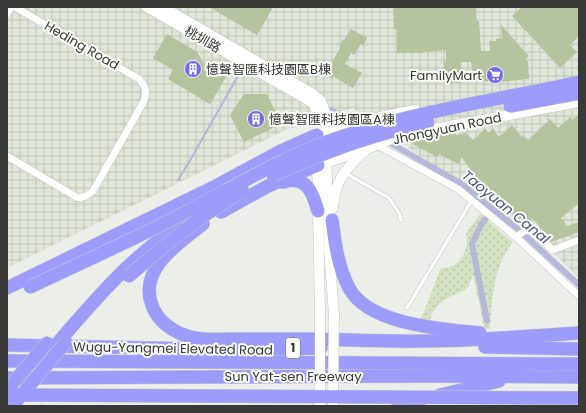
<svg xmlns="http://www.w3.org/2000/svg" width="586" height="413" font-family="Poppins,'Noto Sans TC',sans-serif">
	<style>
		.industrial { fill: url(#industrial-grid) }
		.park { fill: url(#park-dots) }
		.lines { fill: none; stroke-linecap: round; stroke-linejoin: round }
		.stream { stroke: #b5b7db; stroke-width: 2 }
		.canal { stroke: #b5b7db; stroke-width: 6 }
		.building { fill: #b5c39f }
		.lane-casing { stroke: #c5c6c2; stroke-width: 4.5 }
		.street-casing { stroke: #c5c6c2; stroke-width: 8 }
		.secondary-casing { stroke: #c5c6c2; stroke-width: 11 }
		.highway-casing { stroke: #cccccb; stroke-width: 14 }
		.lane { stroke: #fff; stroke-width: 3.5 }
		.street { stroke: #fff; stroke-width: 7 }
		.secondary { stroke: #fff; stroke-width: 10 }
		.highway { stroke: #9e9cfb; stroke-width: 13 }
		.secondary-bridge-casing { stroke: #c5c6c2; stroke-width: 11; stroke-linecap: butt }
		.highway-bridge-casing { stroke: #cccccb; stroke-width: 14; stroke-linecap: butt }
		.secondary-bridge { stroke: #fff; stroke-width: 10 }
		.highway-bridge { stroke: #9e9cfb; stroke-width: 13 }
		.labels { text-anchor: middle; stroke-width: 4; stroke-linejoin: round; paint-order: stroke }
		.shield { fill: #f9fbf7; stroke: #737471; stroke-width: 1 }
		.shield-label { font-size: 12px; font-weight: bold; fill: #393a38 }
		.street-label { font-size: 13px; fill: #393a38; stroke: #f9fbf7 }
		.poi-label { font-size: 13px; fill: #393a38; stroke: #f9fbf7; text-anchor: start }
		.water-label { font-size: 14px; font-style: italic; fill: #525183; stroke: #f9fbf7 }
	</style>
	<defs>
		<pattern id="industrial-grid" width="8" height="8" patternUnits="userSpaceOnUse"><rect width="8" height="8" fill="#e0e5d9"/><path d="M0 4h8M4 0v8" fill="none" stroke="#c1c5bb"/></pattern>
		<pattern id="park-dots" width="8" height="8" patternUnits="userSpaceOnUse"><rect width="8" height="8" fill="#d4e1c1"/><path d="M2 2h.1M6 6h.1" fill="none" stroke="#b7c2a7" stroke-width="1.8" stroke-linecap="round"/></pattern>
	</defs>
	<rect width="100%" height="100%" fill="#eceee9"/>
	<polygon class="industrial" points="7,7 579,7 579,278 545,244 494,209 353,108 283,131 7,268"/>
	<path class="park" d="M480 214 513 242C493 268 492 297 490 329H484L480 307 473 275C471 279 470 284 468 287 465 291 460 292 456 294 444 299 433 307 430 320L421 319 441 268C460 269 470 249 466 233Z"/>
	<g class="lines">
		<g class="stream">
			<polyline points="178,180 192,157 243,67"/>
			<polyline points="42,406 42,405"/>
		</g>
		<g class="canal">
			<polyline points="331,110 341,116"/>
			<polyline points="392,144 460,183 519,230 579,285"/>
			<polyline points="487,321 472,244 481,225 491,212"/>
		</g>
	</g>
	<g class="building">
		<polygon points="209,7 273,7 257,35"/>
		<polygon points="393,7 474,7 476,9 476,21 479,21 481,51 490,51 489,41 496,41 496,39 502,38 501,25 529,56 526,59 528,62 529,79 499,82 481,81 481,75 473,75 471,62 461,62 462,83 445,83 444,62 446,62 446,50 424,52 424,53 397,53 397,29 394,29"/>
		<polygon points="522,7 579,7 579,36 570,45 577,52 560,68 512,16"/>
		<polygon points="351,29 367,38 363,46 361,44 354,55 351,53 345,64 362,73 353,88 334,77 333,79 325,75 341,46 339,46 343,39 344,40"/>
		<polygon points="167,34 197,52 205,65 226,77 210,104 168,79 173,70 153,58"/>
		<polygon points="244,94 267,94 281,124 244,142 230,115"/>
		<polygon points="579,114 579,203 561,218 567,226 579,222 579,232 551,242 548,236 532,218 525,225 483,187 470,178 474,173 469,169 470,168 462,158 458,164 439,154 437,157 407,141 456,131 456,135 466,133 473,140 485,129 489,133 493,129 499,137 512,125 522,137 523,135 528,140 550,119 558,128 570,117 572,120"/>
	</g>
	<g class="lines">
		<g class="lane-casing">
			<g id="lane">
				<polyline points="345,173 389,198 399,213 401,220"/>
				<polyline points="407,308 472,200"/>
			</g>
		</g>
		<g class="street-casing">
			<g id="street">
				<polyline points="7,14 11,7"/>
				<polyline points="377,145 458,189 516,237 579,296"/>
				<path d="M7 156 78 198 86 196 93 191 144 101C147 90 146 87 139 79L15 7"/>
				<polyline points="516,237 526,230 532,232 553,250 579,240"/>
			</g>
		</g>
		<g class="secondary-casing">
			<g id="secondary">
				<polyline points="147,7 313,103 318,114 317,142"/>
				<polyline points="163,7 313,94 321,101 325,112 329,250 334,314"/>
				<polyline points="321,134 370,119 415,110"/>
				<polyline points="317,158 320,313"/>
				<polyline points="322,164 367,149 401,135 579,102"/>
				<path d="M333 208C335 181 344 170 364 152"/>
			</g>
		</g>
		<g class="highway-casing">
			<g id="highway">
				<path d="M283 182C307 175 313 193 318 211"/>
				<polyline points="221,212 268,186 318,165"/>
				<path d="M332 220C335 243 338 267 349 288 369 325 442 329 480 333"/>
				<path d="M203 224C179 243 138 269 152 305 157 320 169 329 184 335 200 341 218 339 235 339 256 339 277 339 298 339 339 339 381 342 422 341 474 341 527 336 579 333"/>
				<polyline points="7,288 216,186 281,151 317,135"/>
				<polyline points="7,345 248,350 321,348"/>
				<path d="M56 345C102 291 142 245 204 209"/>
				<polyline points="485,347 579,349"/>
				<polyline points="7,361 579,364"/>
				<polyline points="7,378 432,376 579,377"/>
				<polyline points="440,395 499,381"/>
				<polyline points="398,406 421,400"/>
			</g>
		</g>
		<use href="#lane" class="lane"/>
		<use href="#street" class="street"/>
		<use href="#secondary" class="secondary"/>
		<use href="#highway" class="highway"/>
		<g class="secondary-bridge-casing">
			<g id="secondary-bridge">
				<polyline points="320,406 320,313"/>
				<polyline points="333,406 334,314"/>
			</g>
		</g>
		<g class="highway-bridge-casing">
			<g id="highway-bridge">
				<polyline points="510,106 579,93"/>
				<path d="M273 175C323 153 374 133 428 123"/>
				<path d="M129 276C165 245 202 214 243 191"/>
				<path d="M30 287C83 262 137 238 188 211 236 186 283 157 335 139 414 111 498 100 579 82"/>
				<polyline points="7,390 47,343"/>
				<polyline points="7,395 579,398"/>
				<polyline points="14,404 66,342"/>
			</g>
		</g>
		<use href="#secondary-bridge" class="secondary-bridge"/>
		<use href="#highway-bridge" class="highway-bridge"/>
	</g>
	<defs>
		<g id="building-disc" transform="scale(0.9)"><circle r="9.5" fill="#766be6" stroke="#f9fbf7"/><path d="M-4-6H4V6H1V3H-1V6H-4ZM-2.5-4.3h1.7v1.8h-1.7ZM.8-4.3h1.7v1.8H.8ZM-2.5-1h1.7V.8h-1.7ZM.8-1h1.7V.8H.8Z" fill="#fff"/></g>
		<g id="supermarket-disc" transform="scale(0.9)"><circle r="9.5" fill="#766be6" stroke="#f9fbf7"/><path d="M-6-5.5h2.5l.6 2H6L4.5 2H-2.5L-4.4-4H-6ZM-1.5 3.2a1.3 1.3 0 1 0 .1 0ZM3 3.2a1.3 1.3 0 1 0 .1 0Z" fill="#fff"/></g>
	</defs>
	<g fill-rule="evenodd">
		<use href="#building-disc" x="193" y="69"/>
		<use href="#supermarket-disc" x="495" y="75"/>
		<use href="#building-disc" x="256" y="119"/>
	</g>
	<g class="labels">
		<rect class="shield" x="286" y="338" width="14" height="20" rx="3"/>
		<g class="shield-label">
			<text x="293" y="352">1</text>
		</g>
		<g class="street-label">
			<text transform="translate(203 39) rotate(30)" y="5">桃圳路</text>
			<text transform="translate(82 45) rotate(30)" y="5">Heding Road</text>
			<text transform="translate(447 128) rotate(-12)" y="5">Jhongyuan Road</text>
			<text transform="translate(173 348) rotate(1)" y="5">Wugu-Yangmei Elevated Road</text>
			<text x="293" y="381">Sun Yat-sen Freeway</text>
		</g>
		<g class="poi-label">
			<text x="206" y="74">憶聲智匯科技園區B棟</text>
			<text x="482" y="80" text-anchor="end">FamilyMart</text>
			<text x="269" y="124">憶聲智匯科技園區A棟</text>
		</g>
		<g class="water-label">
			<text transform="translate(506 207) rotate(39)" y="5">Taoyuan Canal</text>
		</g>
	</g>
	<rect width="586" height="413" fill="none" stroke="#393a38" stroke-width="16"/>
</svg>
